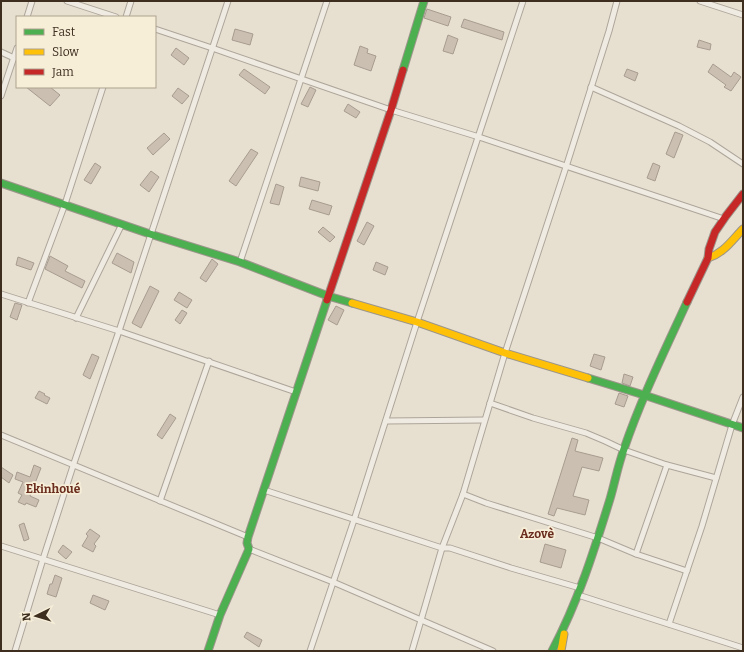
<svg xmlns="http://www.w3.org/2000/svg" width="744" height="652" font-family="Bitter,serif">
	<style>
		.building { fill: #cbbfb2; stroke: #a89c90 }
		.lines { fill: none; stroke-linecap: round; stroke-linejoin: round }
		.street-casing { stroke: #ada599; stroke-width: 7 }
		.fast-casing { stroke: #9c958a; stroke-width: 9 }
		.slow-casing { stroke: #9c958a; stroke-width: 9 }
		.jam-casing { stroke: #9c958a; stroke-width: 9 }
		.street { stroke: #efebe3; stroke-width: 5 }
		.fast { stroke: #4caf50; stroke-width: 7 }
		.slow { stroke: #ffc107; stroke-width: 7 }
		.jam { stroke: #c62828; stroke-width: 7 }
		.labels { text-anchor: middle; stroke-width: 3.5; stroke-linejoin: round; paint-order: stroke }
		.quarter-label { font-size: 12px; font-weight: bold; fill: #6b2e1e; stroke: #f7eed8 }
	</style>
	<rect width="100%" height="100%" fill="#e7e0d1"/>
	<g class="building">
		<polygon points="427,9 451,17 448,26 424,18"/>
		<polygon points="464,19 504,32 502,40 461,27"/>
		<polygon points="235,29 253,34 250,45 232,40"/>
		<polygon points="448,35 458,39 453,54 443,51"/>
		<polygon points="699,40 711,44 710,50 697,47"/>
		<polygon points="360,46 368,49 367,53 376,56 371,71 354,65"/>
		<polygon points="176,48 189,58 184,65 171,55"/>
		<polygon points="713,64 731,77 734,72 741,77 731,91 724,87 726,85 708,72"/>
		<polygon points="244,69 270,87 265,94 239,75"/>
		<polygon points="627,69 638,73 635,81 624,76"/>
		<polygon points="26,87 50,87 60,95 50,106"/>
		<polygon points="310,87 316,90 308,107 301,104"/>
		<polygon points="178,88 189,96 182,104 172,96"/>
		<polygon points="348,104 360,112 356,118 344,111"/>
		<polygon points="675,132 683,135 674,158 666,154"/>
		<polygon points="164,133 170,139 153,155 147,148"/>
		<polygon points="251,149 258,153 236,186 229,181"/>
		<polygon points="95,163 101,167 91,184 84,180"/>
		<polygon points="653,163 660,166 655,181 647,178"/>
		<polygon points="151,171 159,177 149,192 140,185"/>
		<polygon points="301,177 320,182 318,191 299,186"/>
		<polygon points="276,184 284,187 279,205 270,203"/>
		<polygon points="312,200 332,206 329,215 309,209"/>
		<polygon points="367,222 374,226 364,245 357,241"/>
		<polygon points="323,227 335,237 330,242 318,232"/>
		<polygon points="117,253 134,262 131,273 112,263"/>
		<polygon points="50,256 68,266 65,271 85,281 82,288 45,269"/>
		<polygon points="18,257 34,263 31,270 16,265"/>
		<polygon points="212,259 218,264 206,282 200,278"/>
		<polygon points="376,262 388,267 385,275 373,270"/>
		<polygon points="150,286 159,291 141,328 132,323"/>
		<polygon points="179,292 192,300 187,308 174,300"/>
		<polygon points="15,303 22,305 17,320 10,317"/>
		<polygon points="336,306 344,310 337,325 328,320"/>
		<polygon points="182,310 187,313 180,324 175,320"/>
		<polygon points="92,354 99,357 90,379 83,375"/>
		<polygon points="594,354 605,357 601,370 590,366"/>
		<polygon points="624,374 633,377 630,386 622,383"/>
		<polygon points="39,391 45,394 44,395 50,398 47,404 35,398"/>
		<polygon points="619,393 628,396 624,407 615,404"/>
		<polygon points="170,414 176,418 162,439 157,435"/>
		<polygon points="572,438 578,440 575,451 603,458 599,471 582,467 573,496 589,500 585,515 557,508 554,516 548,514"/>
		<polygon points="34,465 41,468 30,496 39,500 36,507 26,503 25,505 18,502 22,495 18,493 23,482 15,479 17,472 30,477"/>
		<polygon points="1,467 13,475 9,483 1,477"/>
		<polygon points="24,523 29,539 24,541 19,525"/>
		<polygon points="90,529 100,536 94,544 96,546 93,552 82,546 88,536 86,534"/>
		<polygon points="545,544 566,550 561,568 540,562"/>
		<polygon points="63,545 72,552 66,559 58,552"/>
		<polygon points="55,575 62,578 56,597 47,594 50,584 52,584"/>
		<polygon points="93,595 109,601 105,610 90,603"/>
		<polygon points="247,632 262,640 259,647 244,637"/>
	</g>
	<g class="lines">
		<g class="street-casing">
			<g id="street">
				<polyline points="67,1 116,17"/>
				<polyline points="700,1 743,15"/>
				<polyline points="27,17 32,1"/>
				<polyline points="126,17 131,1"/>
				<polyline points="155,29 212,48 391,110 479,137 724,219"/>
				<polyline points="1,52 14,58"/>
				<polyline points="591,87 679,126 710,142 743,164"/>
				<polyline points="1,96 17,48"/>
				<polyline points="240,262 327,1"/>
				<polyline points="1,294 119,331 296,392"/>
				<polyline points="28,303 65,204 103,87"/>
				<polyline points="76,318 122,224"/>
				<polyline points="490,403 533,418 586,433 605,441 624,450 667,465 716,478"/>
				<polyline points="386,421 484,420"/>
				<polyline points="1,435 248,537"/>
				<polyline points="264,490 442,548 450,548 511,568 580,588"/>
				<polyline points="463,494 486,503 598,538 636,554 687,571"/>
				<polyline points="160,501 209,361"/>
				<polyline points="1,546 220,615"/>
				<polyline points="249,549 333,582 493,651"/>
				<polyline points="636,554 667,465"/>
				<polyline points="578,595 743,648"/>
				<polyline points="669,624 702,526 732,425 743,397"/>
				<polyline points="15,651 43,559 73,466 119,331 228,1"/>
				<polyline points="310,651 354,520 417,322 523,1"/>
				<polyline points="412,651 442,548 463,494 505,353 566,167 609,31 617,1"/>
			</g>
		</g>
		<g class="fast-casing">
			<g id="fast">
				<polyline points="403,70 424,1"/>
				<polyline points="1,183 150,234 240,262 328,296 352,303"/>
				<polyline points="588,378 644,395 743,428"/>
				<polyline points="208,651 220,615 249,549 247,543 248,537 327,300"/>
				<path d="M552 651C578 602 594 551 610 499 615 482 618 465 624 449 641 399 665 350 687 302"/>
			</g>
		</g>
		<g class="slow-casing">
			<g id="slow">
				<path d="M708 258C724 253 732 240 743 229"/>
				<polyline points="352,303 417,322 505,353 588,378"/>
				<polyline points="561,651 564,634"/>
			</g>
		</g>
		<g class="jam-casing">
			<g id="jam">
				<polyline points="327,300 391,110 403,70"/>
				<polyline points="687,302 708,258 709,249 715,232 726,216 743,194"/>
			</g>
		</g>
		<use href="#street" class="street"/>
		<use href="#fast" class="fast"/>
		<use href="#slow" class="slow"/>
		<use href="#jam" class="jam"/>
	</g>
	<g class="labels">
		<g class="quarter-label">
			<text x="53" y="493">Ekinhoué</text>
			<text x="537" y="538">Azovè</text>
		</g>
	</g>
	<rect width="744" height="652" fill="none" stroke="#3d2e20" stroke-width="4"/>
	<rect x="16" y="16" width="140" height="72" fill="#f7eed8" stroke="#ada18e"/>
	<rect x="24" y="29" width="20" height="6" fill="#4caf50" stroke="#ada18e"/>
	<text x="52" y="36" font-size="12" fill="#3d2e20">Fast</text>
	<rect x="24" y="49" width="20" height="6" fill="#ffc107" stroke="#ada18e"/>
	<text x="52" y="56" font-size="12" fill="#3d2e20">Slow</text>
	<rect x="24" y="69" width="20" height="6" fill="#c62828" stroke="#ada18e"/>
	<text x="52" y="76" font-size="12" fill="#3d2e20">Jam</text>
	<g transform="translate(36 616) rotate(265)" stroke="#f7eed8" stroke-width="3" paint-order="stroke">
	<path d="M0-3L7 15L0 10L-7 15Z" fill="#3d2e20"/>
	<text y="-6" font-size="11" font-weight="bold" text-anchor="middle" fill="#3d2e20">N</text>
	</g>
</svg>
